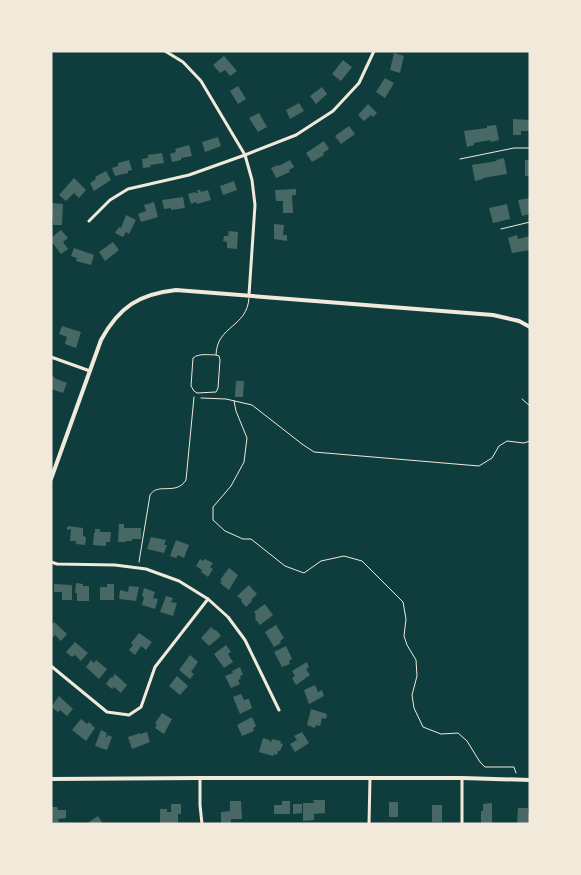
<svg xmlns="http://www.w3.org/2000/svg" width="581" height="875" font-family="'Fira Sans Condensed',sans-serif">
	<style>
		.building { fill: #486865 }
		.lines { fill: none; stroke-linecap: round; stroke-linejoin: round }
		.path { stroke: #f1e9da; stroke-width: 1 }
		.service { stroke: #f1e9da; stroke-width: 1 }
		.minor { stroke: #f1e9da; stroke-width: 3 }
		.tertiary { stroke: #f1e9da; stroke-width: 4 }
	</style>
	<rect width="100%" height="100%" fill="#0f3d3e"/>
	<g class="building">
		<polygon points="394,53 404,56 400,73 390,70"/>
		<polygon points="224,56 237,71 230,76 225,70 220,73 213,65"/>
		<polygon points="343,60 352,67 341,81 332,74"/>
		<polygon points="385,78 394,83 385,98 376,92"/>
		<polygon points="238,86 246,99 238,104 230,91"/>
		<polygon points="322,87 327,94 316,104 310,96"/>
		<polygon points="299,103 304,111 290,119 286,110"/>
		<polygon points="368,104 377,113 373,117 371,115 364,121 358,115"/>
		<polygon points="259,113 267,127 258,132 249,118"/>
		<polygon points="513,119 530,120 530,131 521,131 521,135 513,135"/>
		<polygon points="496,125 499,140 491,142 490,140 474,143 474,145 467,147 464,131 487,128 487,126"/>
		<polygon points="349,126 355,134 341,144 335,136"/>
		<polygon points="218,137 221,146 205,152 202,142"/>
		<polygon points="324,141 329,149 323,153 324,155 312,162 306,153"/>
		<polygon points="189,145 192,156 181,158 181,160 172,162 170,154 176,152 175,149"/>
		<polygon points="162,153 164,163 150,165 151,167 143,168 142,159 148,158 148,155"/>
		<polygon points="504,158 507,174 483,178 483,179 475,181 472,165 497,161 496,160"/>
		<polygon points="129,160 132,170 128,171 128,173 115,176 112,168 118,166 118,163"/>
		<polygon points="290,160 294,167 289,170 290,172 276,178 271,168 278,165 279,166"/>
		<rect x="525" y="160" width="5" height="16"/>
		<polygon points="106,171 111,180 94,191 90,183 96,179 95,177"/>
		<polygon points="74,178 86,190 79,198 74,193 66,201 59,195"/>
		<polygon points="234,181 237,190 223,195 220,186"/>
		<polygon points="296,189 296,195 292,195 293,213 283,213 283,201 276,201 275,190"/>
		<polygon points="197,190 200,190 201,192 208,190 211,200 197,204 196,202 191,204 188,194 195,192 195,193 198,193"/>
		<polygon points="183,197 185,208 171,210 171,208 164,209 162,200"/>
		<polygon points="530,198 530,214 522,216 518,200"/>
		<polygon points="154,202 158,217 141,222 138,214 146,211 144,205"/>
		<polygon points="52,203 63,204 62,225 53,225 53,218 51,217"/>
		<polygon points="507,204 510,219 493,223 489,208"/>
		<polygon points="126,215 136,220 129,234 126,232 123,237 115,233 119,227 121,228"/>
		<polygon points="274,224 284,225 283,235 287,235 287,241 274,239"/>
		<polygon points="61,230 68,238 63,242 68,249 61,254 51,241 51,238"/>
		<polygon points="229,231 238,232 237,249 227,248 227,242 223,241 224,236 228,236"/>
		<polygon points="517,235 518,239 530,236 530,250 512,253 508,238"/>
		<polygon points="113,242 119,250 105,261 99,252"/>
		<polygon points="74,248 94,255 91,265 76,261 77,258 71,256"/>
		<polygon points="62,326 81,332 76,348 65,344 67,337 59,334"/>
		<polygon points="51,376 55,377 54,378 67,383 63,393 51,389"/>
		<polygon points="236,381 244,381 243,397 235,397"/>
		<polygon points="119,524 124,524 124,528 141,528 141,539 132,539 132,541 126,541 126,542 118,542"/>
		<polygon points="68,526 83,528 83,536 86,537 85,545 76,544 76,541 70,541 71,529 67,530 67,528"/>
		<polygon points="95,529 100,529 100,532 111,532 110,542 106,542 106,546 93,545 94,533 95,533"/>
		<polygon points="151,537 166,540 164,545 167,545 164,553 147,549"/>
		<polygon points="176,540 189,545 184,558 178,555 176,558 170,556"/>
		<polygon points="200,559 203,561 205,559 213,563 210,567 213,569 208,577 201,572 202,570 196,566"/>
		<polygon points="229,568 238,575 229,590 220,583 222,581 220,580"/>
		<polygon points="76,583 83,584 83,586 89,586 89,601 77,601 77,593 75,593"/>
		<polygon points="54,584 72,585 72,600 62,600 62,592 54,592"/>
		<polygon points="107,584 114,584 114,600 100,600 100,587 107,587"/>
		<polygon points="249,585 257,594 251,600 252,601 246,607 241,601 242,599 241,599 237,596"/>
		<polygon points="129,586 139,587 136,601 119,599 120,590 128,592"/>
		<polygon points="144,588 155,592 153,598 158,599 155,609 142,605 144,597 142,596"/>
		<polygon points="166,596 173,598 171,602 177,603 173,616 160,612"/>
		<polygon points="265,604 273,615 260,625 255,619 256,618 255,616 256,615 254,612"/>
		<polygon points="54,622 67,634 61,641 55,635 51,639 51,626"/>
		<polygon points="276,625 284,638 280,641 281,643 274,647 265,632"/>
		<polygon points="211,627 214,630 216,630 221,636 209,646 201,638"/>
		<polygon points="139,633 152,642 146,650 141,646 135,655 129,650 133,645 131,643"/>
		<polygon points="75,642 88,653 81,661 75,655 72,657 66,652"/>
		<polygon points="226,645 231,652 228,654 233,662 224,668 214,654"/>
		<polygon points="286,646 292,659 289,661 290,664 282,667 274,652"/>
		<polygon points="190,655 198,662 191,672 194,674 190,679 179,670"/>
		<polygon points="91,660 94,663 96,660 107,669 99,679 86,667"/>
		<polygon points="307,662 309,667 306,669 310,675 296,685 292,678 295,676 292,671"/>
		<polygon points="240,667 243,675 240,676 241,679 238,680 240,684 231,688 225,676 233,673 232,671"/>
		<polygon points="115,674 127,685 121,693 114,687 112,689 106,684 111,677 112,678"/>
		<polygon points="177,676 188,686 180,695 169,686"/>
		<polygon points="315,685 318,692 322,690 324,696 309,704 304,690"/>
		<polygon points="241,694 244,700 249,699 252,708 240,714 233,697"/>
		<polygon points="59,696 73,709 67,716 60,710 58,712 51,707"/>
		<polygon points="311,709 327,714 326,719 322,718 320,726 316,725 315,728 307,725"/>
		<polygon points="162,713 172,719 164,734 155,728 157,724 155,723"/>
		<polygon points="252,717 256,726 253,728 254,731 242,736 237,725"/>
		<polygon points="81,719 87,724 89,722 95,728 86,741 72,730"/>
		<polygon points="101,730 107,733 106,737 107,737 108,735 112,737 107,750 95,746"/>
		<polygon points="147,732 150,742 132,749 128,737 140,733 140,734"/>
		<polygon points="302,732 309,743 295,752 290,744 297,740 294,736"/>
		<polygon points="263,738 270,740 269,741 271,742 272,739 281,741 280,743 283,744 280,751 278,751 277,755 274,754 273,756 259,752"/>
		<polygon points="313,800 325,800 325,813 314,814 314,820 303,821 303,803 314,803"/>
		<polygon points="230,801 241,801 242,819 231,819 231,824 221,824 221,812 230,811"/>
		<polygon points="282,801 290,801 290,814 274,814 274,805 282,805"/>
		<rect x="389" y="802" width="9" height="15"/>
		<polygon points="492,803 492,824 481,824 481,811 483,811 483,804"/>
		<polygon points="171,804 181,804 181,814 178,814 178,824 160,824 160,809 167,809 167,812 171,812"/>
		<polygon points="293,804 302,804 302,813 293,814"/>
		<rect x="432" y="805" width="10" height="17"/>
		<polygon points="51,807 57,807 58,810 66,810 66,818 58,819 59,822 51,822"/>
		<polygon points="518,808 528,808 528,814 530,814 530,824 517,824"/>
		<polygon points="98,816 103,824 86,824"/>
	</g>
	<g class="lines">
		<g class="path">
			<polyline points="201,398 226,399 252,405 302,444 314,452 479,466 492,458 499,446 507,441 524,443 530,441"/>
			<polyline points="234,401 236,411 247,438 244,462 231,486 213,507 213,520 225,531 243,539 251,539 285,566 304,573 321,561 344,556 362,561 403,602 406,619 404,636 407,645 416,660 417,676 412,695 414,708 423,727 441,734 458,733 467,741 480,762 485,767 514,767 516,773"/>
			<path d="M139 562 150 495C158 482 176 496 186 480L194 397"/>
		</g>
		<g class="service">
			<polyline points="460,159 514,148 530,148"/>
			<polyline points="501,229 530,222"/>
			<path d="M216 355C209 355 199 353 193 358L191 386 194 391 197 393 216 392 218 388 220 360 219 356 216 355C217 325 247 328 249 298"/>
			<polyline points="522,399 530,406"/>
		</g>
		<g class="minor">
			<polyline points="165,51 183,62 201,81 245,155 252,180 255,205 249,295"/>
			<polyline points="89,221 110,200 128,189 189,175 245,155 296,135 333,111 359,83 374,51"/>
			<polyline points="51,357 90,371"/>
			<polyline points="51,562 57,564 115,565 146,569 179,581 208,599 228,617 245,640 279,710"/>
			<polyline points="51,666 107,712 129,715 141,707 155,667 208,599"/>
			<polyline points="200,778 200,805 202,824"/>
			<polyline points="369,824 370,778"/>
			<polyline points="462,824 462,778"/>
		</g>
		<g class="tertiary">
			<path d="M51 479 101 340C119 307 139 294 176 290L493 315 519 321 530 327"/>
			<polyline points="51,779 200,778 462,778 530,780"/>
		</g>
	</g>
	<rect width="581" height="875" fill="none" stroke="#f1e9da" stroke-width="105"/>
</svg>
